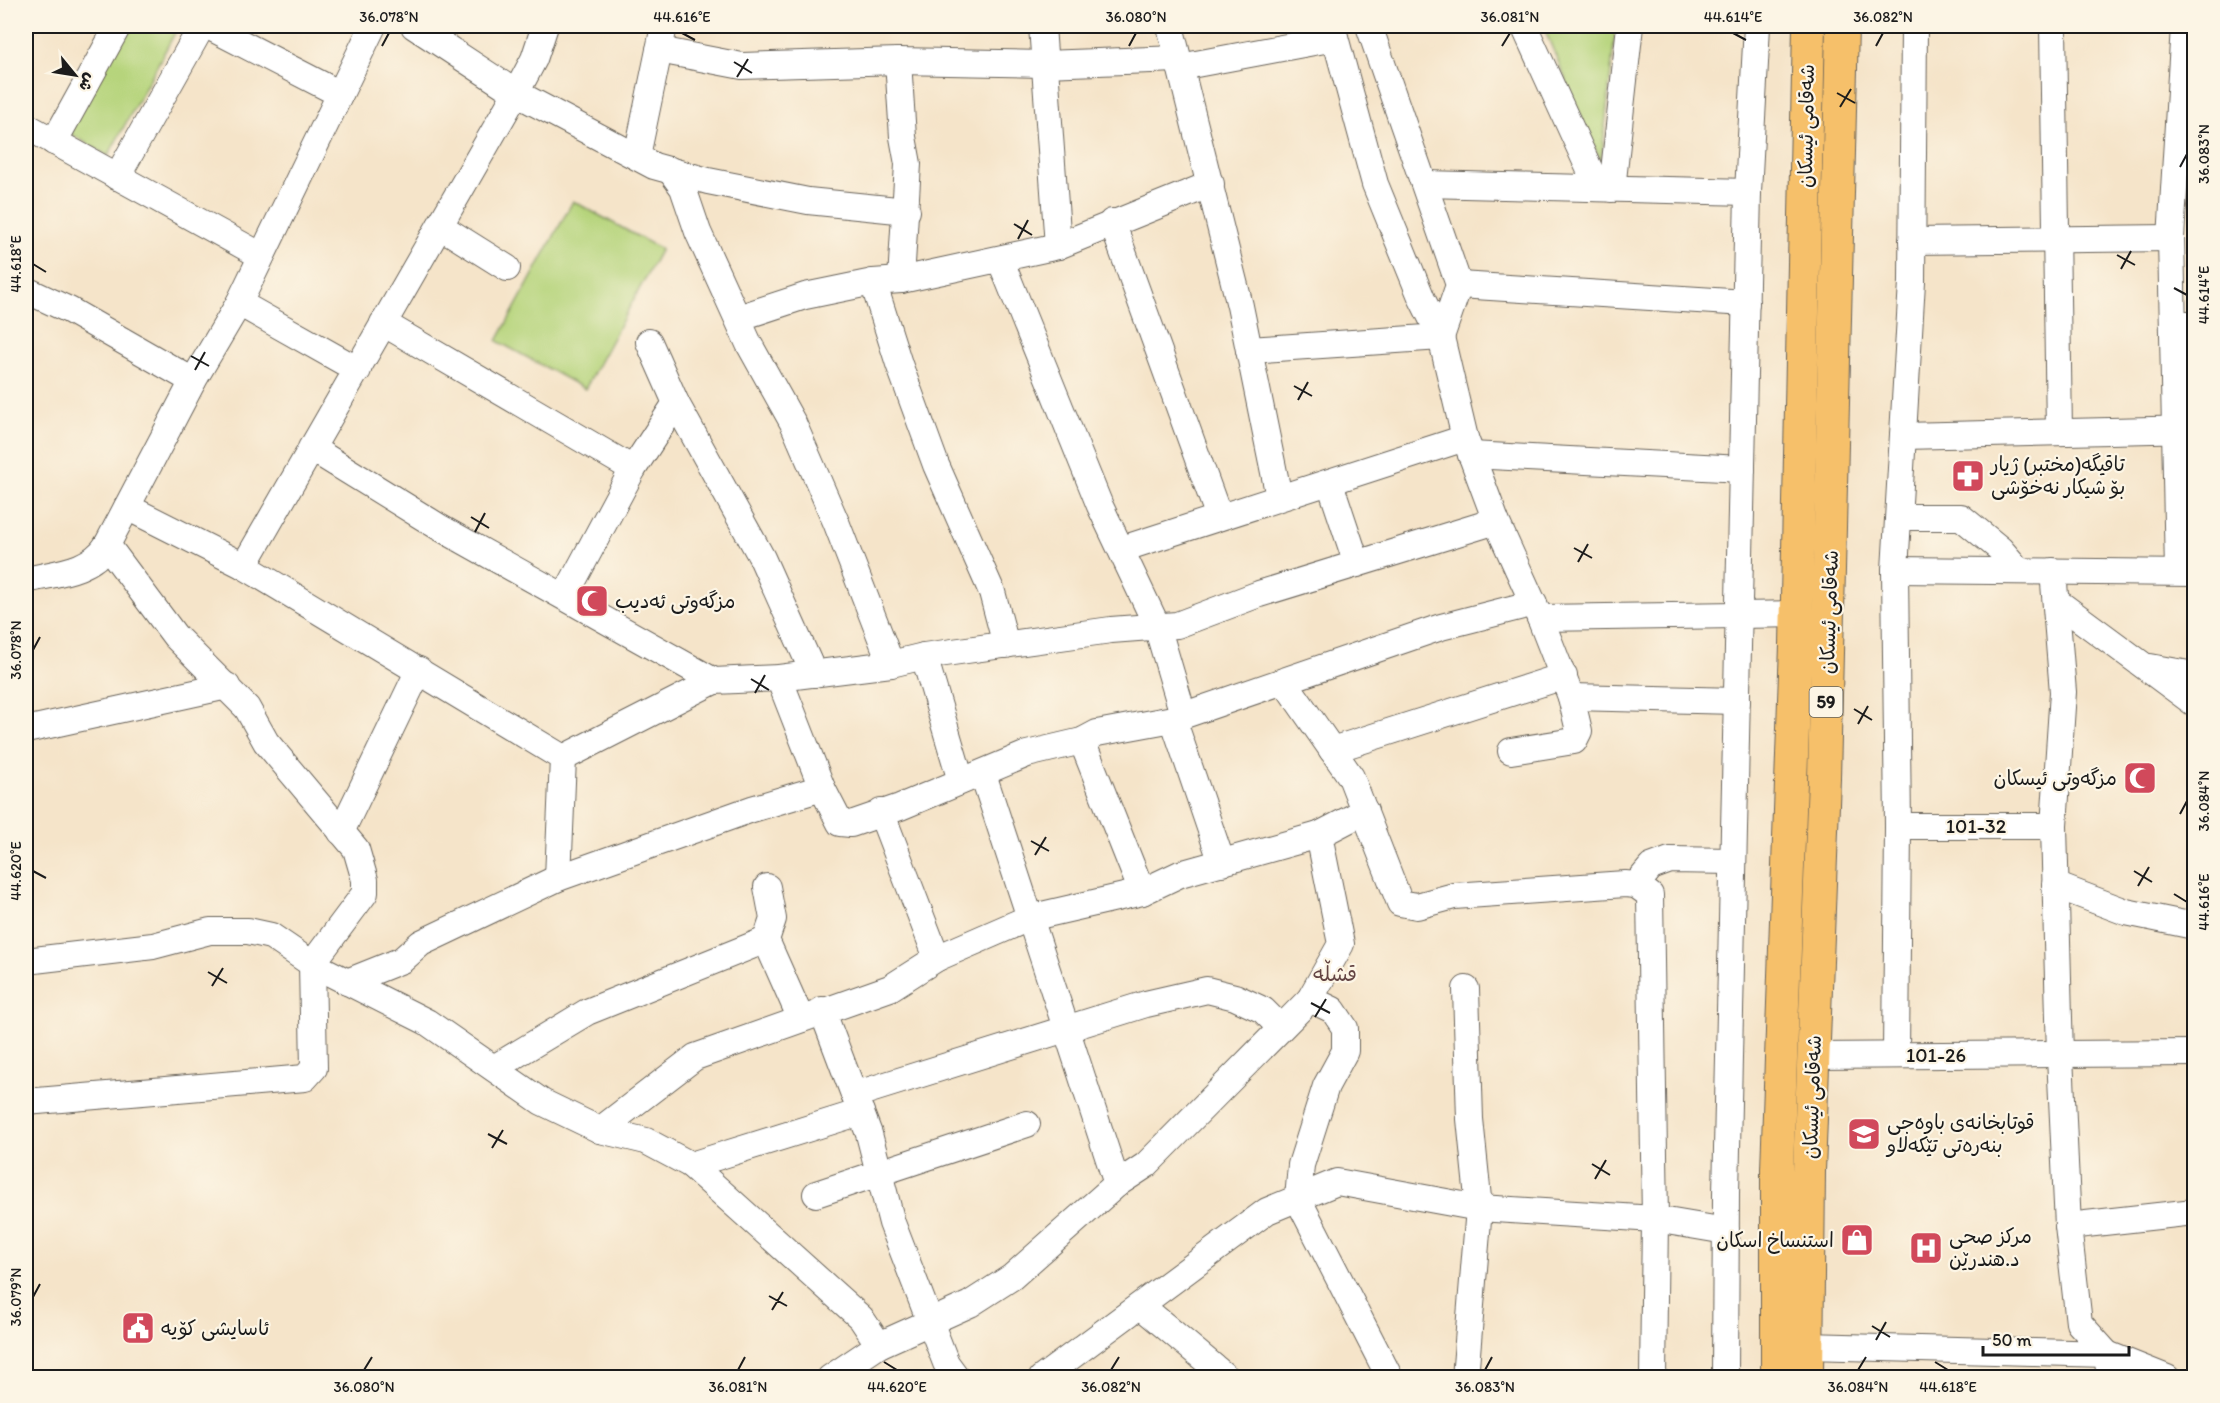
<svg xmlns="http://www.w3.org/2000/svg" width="2220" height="1403" font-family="Itim,'Playpen Sans Arabic',sans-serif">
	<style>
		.green { fill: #b6d47b; stroke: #69784c; stroke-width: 1.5 }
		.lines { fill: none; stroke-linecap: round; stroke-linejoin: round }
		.minor-casing { stroke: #686259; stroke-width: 28 }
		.major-casing { stroke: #686259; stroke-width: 34 }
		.minor { stroke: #fff; stroke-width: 26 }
		.major { stroke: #f6c06b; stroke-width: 32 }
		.ticks { fill: none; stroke: #1c1c1c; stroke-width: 2 }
		.labels { text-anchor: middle; stroke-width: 4.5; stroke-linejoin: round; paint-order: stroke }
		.shield { fill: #fcf5e5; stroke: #5f5d58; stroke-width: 1.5 }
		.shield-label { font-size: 18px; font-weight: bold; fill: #1c1c1c }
		.street-label { font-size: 20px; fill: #1c1c1c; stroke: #fcf5e5 }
		.poi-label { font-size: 20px; fill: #1c1c1c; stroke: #fcf5e5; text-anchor: start }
		.neighbourhood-label { font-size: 21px; fill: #634443; stroke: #fcf5e5 }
		.neatline { fill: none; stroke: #1c1c1c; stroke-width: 2 }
		.ticks-label { font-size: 15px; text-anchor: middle; fill: #1c1c1c }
	</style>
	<rect width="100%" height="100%" fill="#fcf5e5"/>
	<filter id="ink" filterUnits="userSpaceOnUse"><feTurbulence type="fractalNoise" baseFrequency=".0167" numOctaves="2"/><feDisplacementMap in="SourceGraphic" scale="12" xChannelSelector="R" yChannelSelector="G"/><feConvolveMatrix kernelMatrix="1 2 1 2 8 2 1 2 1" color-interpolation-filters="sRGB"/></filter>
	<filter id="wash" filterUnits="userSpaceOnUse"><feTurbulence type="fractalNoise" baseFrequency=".008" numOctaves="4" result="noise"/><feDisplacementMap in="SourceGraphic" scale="24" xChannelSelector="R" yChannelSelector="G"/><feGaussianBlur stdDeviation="1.35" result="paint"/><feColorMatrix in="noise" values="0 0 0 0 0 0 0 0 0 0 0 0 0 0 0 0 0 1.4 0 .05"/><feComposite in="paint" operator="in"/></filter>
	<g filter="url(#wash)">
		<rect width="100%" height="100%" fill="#f5e4c9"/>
		<g class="green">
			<polygon points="115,26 171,26 177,29 108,156 59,127"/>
			<polygon points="1543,26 1616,26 1601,163"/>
			<polygon points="573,201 661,249 585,389 497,341"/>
		</g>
	</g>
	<g filter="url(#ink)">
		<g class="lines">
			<g class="minor-casing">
				<g id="minor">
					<polyline points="208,26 340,94"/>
					<polyline points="414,26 516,93 654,166 708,181 808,201 907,211"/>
					<polyline points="1042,26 1058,246"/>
					<polyline points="1170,26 1240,306 1279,497"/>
					<polyline points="1332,26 1375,184 1422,299 1441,337 1465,438 1496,521 1540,618 1571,697 1579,731 1574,741 1511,751"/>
					<polyline points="1524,26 1598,188"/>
					<polyline points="2053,26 2059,432"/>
					<polyline points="659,50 742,66 898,61 1044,64 1178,59"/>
					<polyline points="898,61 903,137 908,164 901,280"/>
					<polyline points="1180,67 1335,38"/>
					<polyline points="26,126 260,255"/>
					<polyline points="54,142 118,26"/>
					<polyline points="637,156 664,26"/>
					<polyline points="670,170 683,188 698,232 749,344 793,423 836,522 891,664"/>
					<polyline points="117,177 202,26"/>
					<polyline points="1425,184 1748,192"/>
					<polyline points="1612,189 1630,26"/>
					<polyline points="1112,222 1219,517"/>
					<polyline points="440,226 507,268"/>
					<polyline points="1912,241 2171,238"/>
					<polyline points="1000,259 1100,506 1157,626 1183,714"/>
					<polyline points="873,282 899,364 936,465 992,592 1006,645"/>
					<polyline points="1459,285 1746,303"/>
					<polyline points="26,290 69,310 193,381"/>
					<polyline points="239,303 358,370"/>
					<polyline points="738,318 805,296 873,282 901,280 1058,246 1211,184"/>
					<polyline points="383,323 633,469"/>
					<polyline points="2173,324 2194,324"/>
					<polyline points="649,342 676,403 762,558 814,674"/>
					<polyline points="1249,350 1441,337 1459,285 1369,26"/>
					<polyline points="1903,436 2194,429"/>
					<polyline points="311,448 439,527 714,681 779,678 891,664 924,656 1111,630 1177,625 1259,594 1496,521"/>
					<polyline points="1471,455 1742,469"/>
					<polyline points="1330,483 1357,564"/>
					<polyline points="127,507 244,566 563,758 558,878"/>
					<polyline points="1899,517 1961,517 2000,549 2019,571"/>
					<polyline points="1122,549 1465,438"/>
					<polyline points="244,566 516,93 534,59 545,26"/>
					<polyline points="1895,570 2194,573"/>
					<polyline points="2053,571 2063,692 2054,826 2060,1056 2068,1226 2079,1323 2107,1354 2110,1378"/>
					<polyline points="2178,572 2171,238 2184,26"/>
					<path d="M26 580C54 573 90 572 107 545L193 381 239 303 373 26"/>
					<polyline points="565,596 633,469 676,403"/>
					<polyline points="2056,601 2194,703"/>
					<polyline points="1540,618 1796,614"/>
					<polyline points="924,656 961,781"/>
					<polyline points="2150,667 2194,675"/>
					<polyline points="779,678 822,788 840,823 851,824 900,807 1027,754 1082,741 1097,733 1173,719 1441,627 1534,603"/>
					<polyline points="1284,681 1351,777 1400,903 1417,906 1454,896 1625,884 1636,885 1650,895 1655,1219 1653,1378"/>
					<polyline points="1571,697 1737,701"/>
					<polyline points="1173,719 1222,863"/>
					<polyline points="26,730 227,686"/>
					<polyline points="1082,741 1142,892"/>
					<polyline points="1332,750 1564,676"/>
					<polyline points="563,758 714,681"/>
					<polyline points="983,774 1117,1184"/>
					<polyline points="881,812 937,958"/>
					<polyline points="1898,826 2054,826"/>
					<polyline points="341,832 419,670"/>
					<polyline points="1636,885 1651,867 1670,860 1733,861"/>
					<polyline points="2055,885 2126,912 2194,926"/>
					<polyline points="767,887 773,919 766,940 801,1019"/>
					<polyline points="26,961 153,946 210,931 248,931 271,936 312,964 427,1022 542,1102 600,1130 646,1141 691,1165 861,1318 879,1345"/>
					<polyline points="347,982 402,960 421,943 558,878 752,809 822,788"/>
					<polyline points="1310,999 1333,1010 1345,1028 1345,1051 1326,1086 1301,1165 1298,1199 1390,1378"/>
					<polyline points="822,1010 869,1134 892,1223 946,1363 957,1378"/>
					<polyline points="1896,1055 1898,826 1895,570 1912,282 1914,26"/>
					<polyline points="1812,1056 2194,1053"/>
					<polyline points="494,1068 587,1012 766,940"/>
					<polyline points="854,1095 1146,1004 1207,990 1235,997 1263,1010 1280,1027"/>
					<polyline points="26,1102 305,1078 314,1068 312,964 365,893 365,880 356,849 266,742 247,708 175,636 107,545"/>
					<polyline points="600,1130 695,1057 890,988 937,958 1029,918 1142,892 1180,874 1319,835 1365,811"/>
					<polyline points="691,1165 861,1112"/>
					<polyline points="816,1194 1027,1124"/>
					<polyline points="2068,1226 2194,1212"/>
					<polyline points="1141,1306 1227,1378"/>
					<polyline points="1807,1346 2107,1354 2167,1378"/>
					<polyline points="830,1378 879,1345 970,1304 1012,1277 1117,1184 1146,1165 1310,999 1341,944 1319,835"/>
					<polyline points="1042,1378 1267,1211 1337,1182 1479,1208 1655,1219 1726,1231"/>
					<polyline points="1465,1378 1479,1208 1470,1119 1466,989"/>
					<polyline points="1725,1378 1726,1194 1748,192 1757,26"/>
				</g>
			</g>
			<g class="major-casing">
				<g id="major">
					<polyline points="1777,1378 1777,1169 1796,645 1809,26"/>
					<polyline points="1807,1378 1809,1171 1824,778 1842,26"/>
				</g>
			</g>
			<use href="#minor" class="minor"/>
			<use href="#major" class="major"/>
		</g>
	</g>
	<path class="ticks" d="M682 33 695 40M1733 33 1746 40M382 46 389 33M1129 46 1136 33M1502 46 1510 33M1876 46 1883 33M734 62 752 73M737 77 748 59M1837 93 1855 103M1840 107 1851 89M2180 167 2187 154M1014 224 1032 235M1018 239 1028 220M2117 255 2135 265M33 264 46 272M2121 269 2131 251M2174 288 2187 295M191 356 209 366M195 370 205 352M1294 386 1312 396M1298 400 1308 382M471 517 489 528M475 532 485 513M1574 548 1592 558M1578 562 1588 544M33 650 40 637M751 679 769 690M755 693 765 675M1854 709 1872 720M1858 724 1868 706M2180 814 2187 801M1031 841 1049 851M1035 855 1046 837M33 871 46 878M2134 871 2152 882M2138 886 2149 867M2174 894 2187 902M208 972 227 983M212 986 223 968M1311 1003 1330 1013M1315 1017 1326 999M488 1134 507 1144M492 1148 503 1130M1592 1164 1610 1175M1595 1179 1606 1160M769 1296 787 1306M33 1297 40 1284M772 1310 783 1292M1872 1326 1890 1337M1876 1340 1886 1322M884 1362 897 1370M1935 1362 1948 1370M364 1370 372 1357M738 1370 745 1357M1111 1370 1119 1357M1485 1370 1492 1357M1858 1370 1866 1357"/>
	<defs>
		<g id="pharmacy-square" transform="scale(1.725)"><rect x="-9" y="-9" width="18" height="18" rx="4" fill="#d1495b" stroke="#fcf5e5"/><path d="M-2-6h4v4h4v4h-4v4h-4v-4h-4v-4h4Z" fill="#fff"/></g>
		<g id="mosque-square" transform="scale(1.725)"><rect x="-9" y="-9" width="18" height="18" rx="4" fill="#d1495b" stroke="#fcf5e5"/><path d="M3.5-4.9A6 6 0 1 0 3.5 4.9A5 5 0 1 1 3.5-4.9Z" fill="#fff"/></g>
		<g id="school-square" transform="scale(1.725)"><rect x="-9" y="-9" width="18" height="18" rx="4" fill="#d1495b" stroke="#fcf5e5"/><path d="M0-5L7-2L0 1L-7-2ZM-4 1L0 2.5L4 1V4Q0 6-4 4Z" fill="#fff"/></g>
		<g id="shop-square" transform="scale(1.725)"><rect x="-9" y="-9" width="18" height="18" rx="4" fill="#d1495b" stroke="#fcf5e5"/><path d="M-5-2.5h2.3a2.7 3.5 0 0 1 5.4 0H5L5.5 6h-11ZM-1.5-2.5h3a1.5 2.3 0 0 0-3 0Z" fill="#fff"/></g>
		<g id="hospital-square" transform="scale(1.725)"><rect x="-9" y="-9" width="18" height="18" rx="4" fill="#d1495b" stroke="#fcf5e5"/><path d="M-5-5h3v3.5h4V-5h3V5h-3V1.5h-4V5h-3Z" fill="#fff"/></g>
		<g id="civic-square" transform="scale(1.725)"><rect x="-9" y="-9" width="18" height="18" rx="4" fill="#d1495b" stroke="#fcf5e5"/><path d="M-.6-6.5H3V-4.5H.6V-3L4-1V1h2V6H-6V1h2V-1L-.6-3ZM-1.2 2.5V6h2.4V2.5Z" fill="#fff"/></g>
	</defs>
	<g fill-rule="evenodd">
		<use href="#pharmacy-square" x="1968" y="476"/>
		<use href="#mosque-square" x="592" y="601"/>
		<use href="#mosque-square" x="2140" y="778"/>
		<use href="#school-square" x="1864" y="1134"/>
		<use href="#shop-square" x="1857" y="1240"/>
		<use href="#hospital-square" x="1926" y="1248"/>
		<use href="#civic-square" x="138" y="1328"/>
	</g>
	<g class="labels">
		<rect class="shield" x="1809.5" y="687" width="33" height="30" rx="4.5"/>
		<g class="shield-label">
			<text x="1826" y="708">59</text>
		</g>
		<g class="street-label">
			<text transform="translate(1806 126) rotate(-89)" y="7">شەقامی ئیسکان</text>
			<text transform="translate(1829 612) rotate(-88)" y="7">شەقامی ئیسکان</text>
			<text x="1976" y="833">101-32</text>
			<text x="1936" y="1062">101-26</text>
			<text transform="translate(1812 1097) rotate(-88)" y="7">شەقامی ئیسکان</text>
		</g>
		<g class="poi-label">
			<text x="1991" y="471">تاقیگە(مختبر) ژیار<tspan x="1991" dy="23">بۆ شیکار نەخۆشی</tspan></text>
			<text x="615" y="608">مزگەوتی ئەدیب</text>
			<text x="2117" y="785" text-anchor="end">مزگەوتی ئیسکان</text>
			<text x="1887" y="1129">قوتابخانه‌ی باوه‌جی<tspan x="1887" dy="23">بنه‌ره‌تی تێكه‌لاو</tspan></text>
			<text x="1949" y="1243">مرکز صحی<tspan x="1949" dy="23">د.هندرێن</tspan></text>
			<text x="1834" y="1247" text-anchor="end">استنساخ اسکان</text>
			<text x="161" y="1335">ئاسایشی کۆیە</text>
		</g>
		<g class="neighbourhood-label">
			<text x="1335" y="981">قشڵه‌</text>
		</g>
	</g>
	<rect width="2220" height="1403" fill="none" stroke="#fcf5e5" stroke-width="66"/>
	<g transform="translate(75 75) rotate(120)" stroke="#fcf5e5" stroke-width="4.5" paint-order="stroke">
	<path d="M0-4.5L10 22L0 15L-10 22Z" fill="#1c1c1c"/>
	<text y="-9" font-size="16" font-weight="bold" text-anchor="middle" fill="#1c1c1c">ش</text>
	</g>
	<path d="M1983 1346v9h146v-9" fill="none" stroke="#1c1c1c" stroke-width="3"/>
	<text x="1992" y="1346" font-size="18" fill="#1c1c1c" stroke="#fcf5e5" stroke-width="4.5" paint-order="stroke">50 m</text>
	<rect x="33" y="33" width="2154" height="1337" class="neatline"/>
	<g class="ticks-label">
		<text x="389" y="22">36.078°N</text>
		<text x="682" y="22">44.616°E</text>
		<text x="1136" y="22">36.080°N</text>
		<text x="1510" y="22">36.081°N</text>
		<text x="1733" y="22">44.614°E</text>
		<text x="1883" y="22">36.082°N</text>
		<text transform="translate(2204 154) rotate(-90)" y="5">36.083°N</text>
		<text transform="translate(16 264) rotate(-90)" y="5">44.618°E</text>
		<text transform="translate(2204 295) rotate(-90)" y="5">44.614°E</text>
		<text transform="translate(16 650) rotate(-90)" y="5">36.078°N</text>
		<text transform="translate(2204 801) rotate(-90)" y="5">36.084°N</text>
		<text transform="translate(16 871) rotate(-90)" y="5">44.620°E</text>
		<text transform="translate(2204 902) rotate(-90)" y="5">44.616°E</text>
		<text transform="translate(16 1297) rotate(-90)" y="5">36.079°N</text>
		<text x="364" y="1392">36.080°N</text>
		<text x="738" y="1392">36.081°N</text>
		<text x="897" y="1392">44.620°E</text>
		<text x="1111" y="1392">36.082°N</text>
		<text x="1485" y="1392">36.083°N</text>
		<text x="1858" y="1392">36.084°N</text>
		<text x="1948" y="1392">44.618°E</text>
	</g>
</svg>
